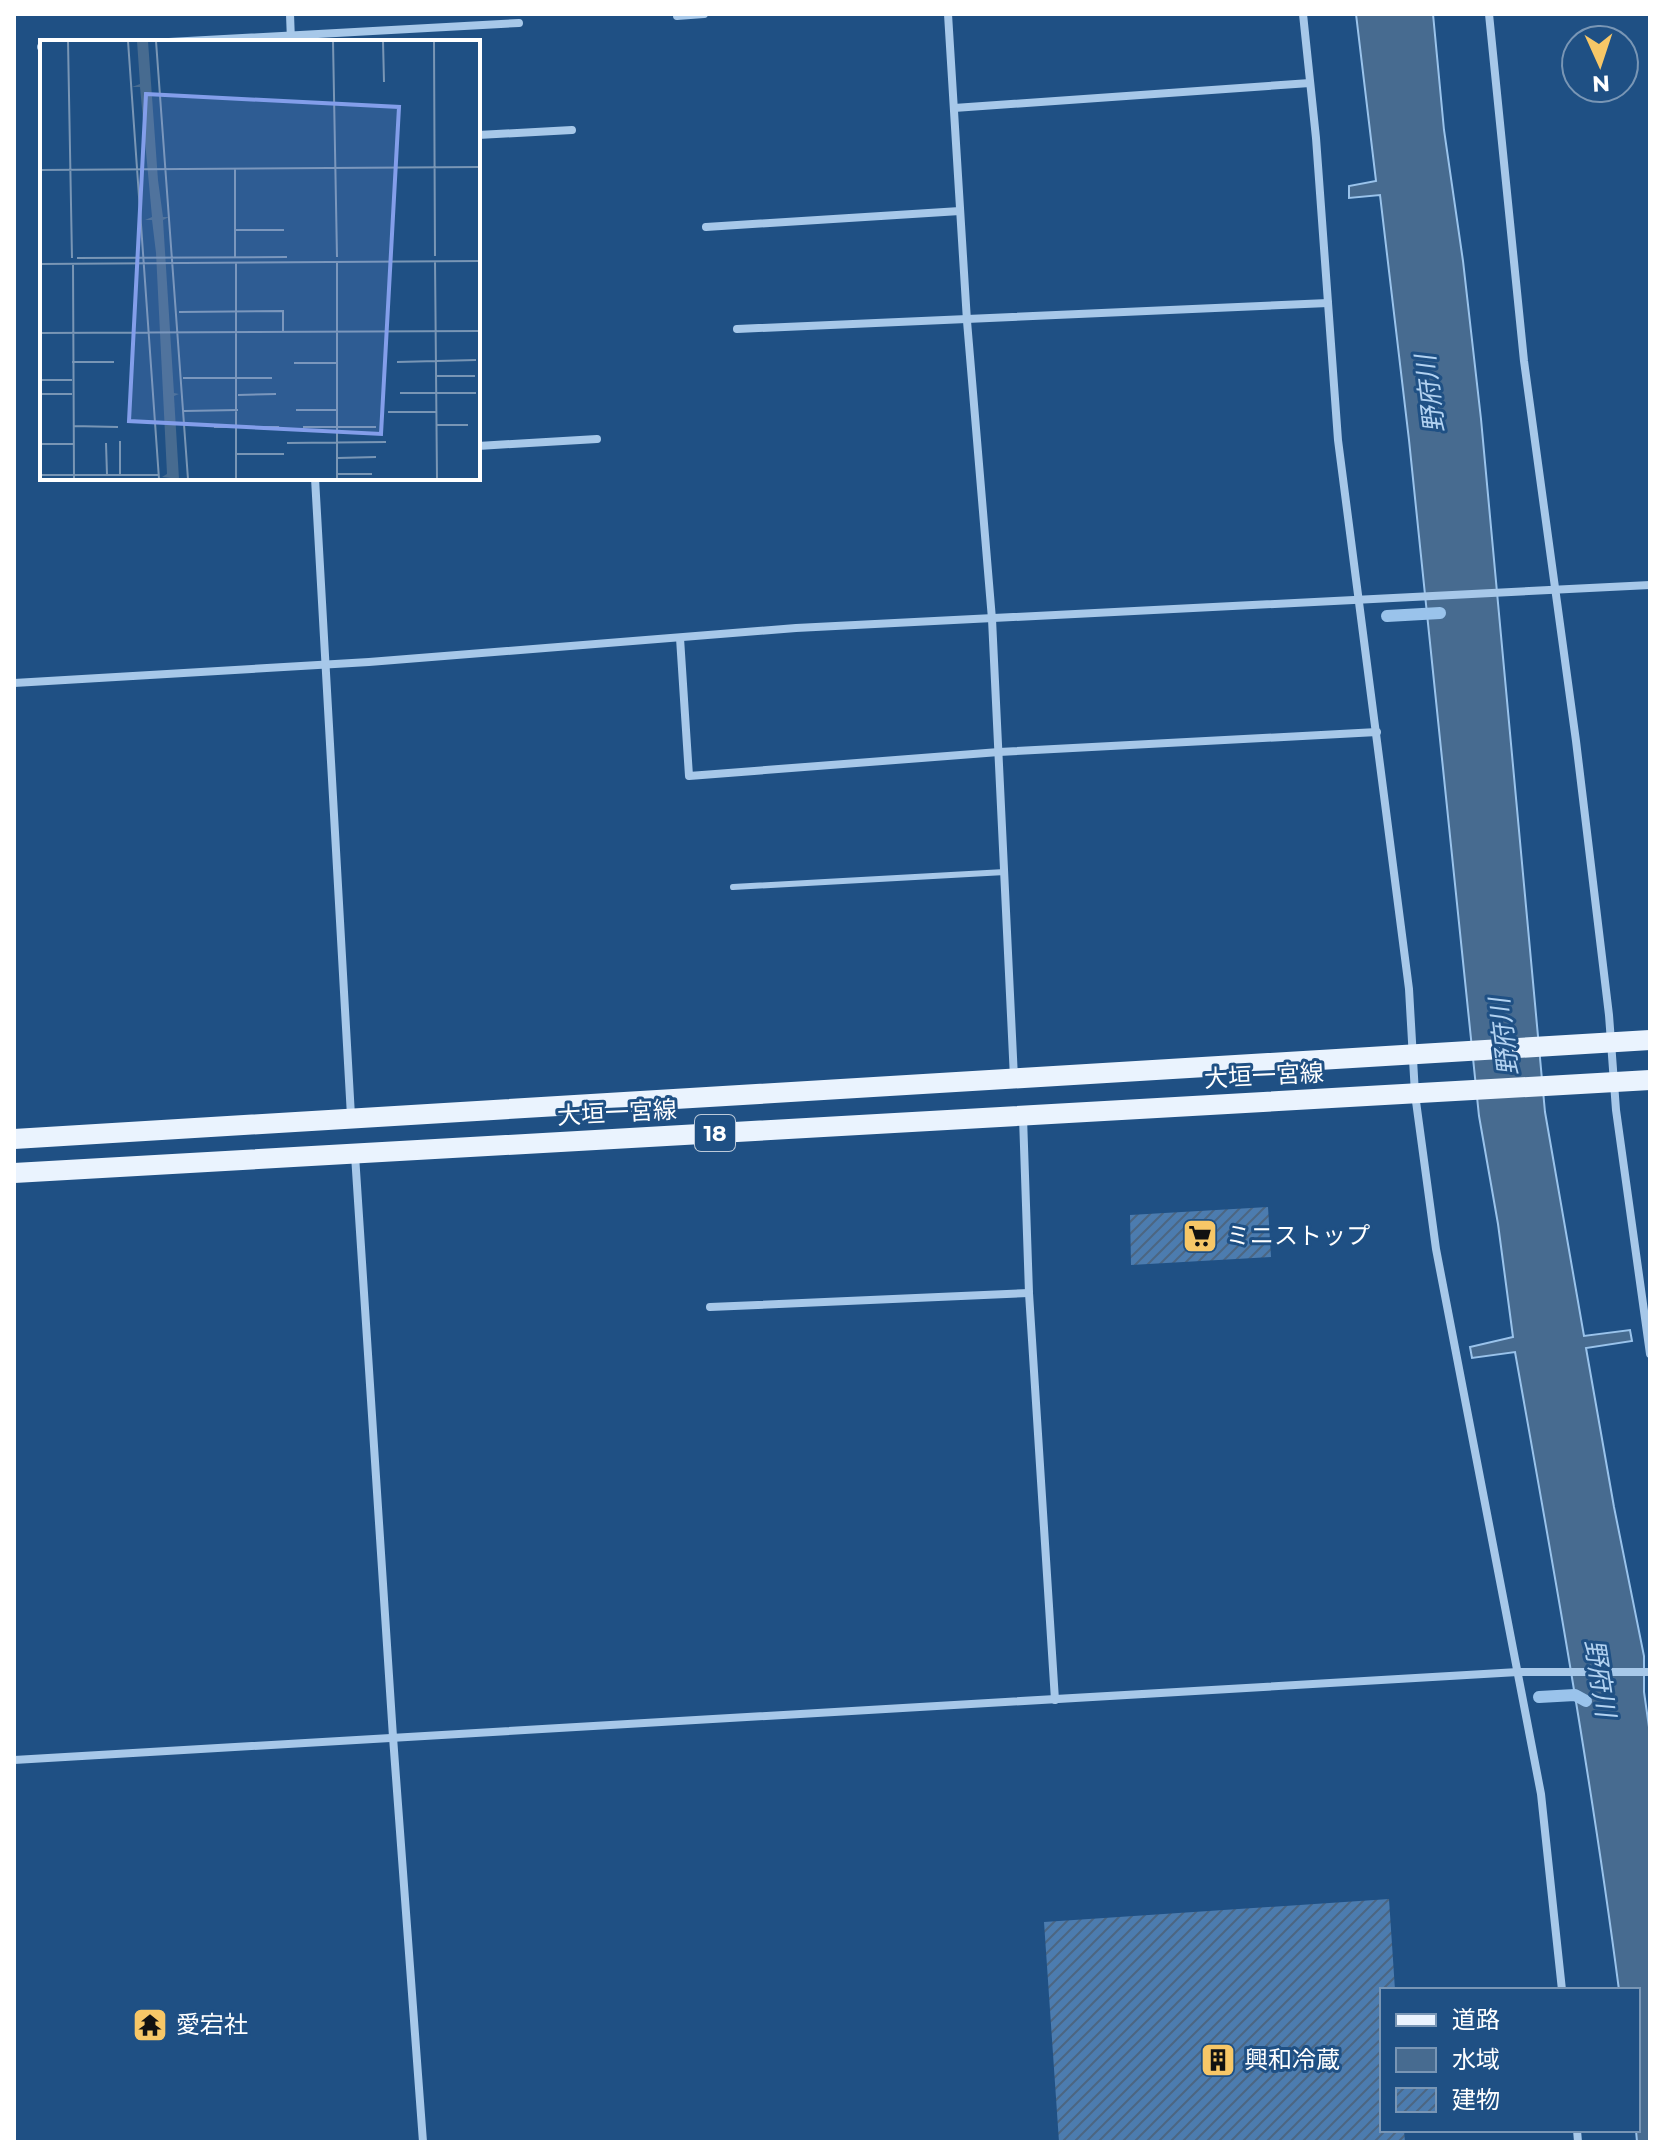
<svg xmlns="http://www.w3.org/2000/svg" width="1664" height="2156" font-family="Montserrat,'Noto Sans JP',sans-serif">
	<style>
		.water { fill: #476b90; stroke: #9ac3eb; stroke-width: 2 }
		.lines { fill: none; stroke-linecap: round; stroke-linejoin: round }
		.stream { stroke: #9ac3eb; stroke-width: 12 }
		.building { fill: url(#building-hatch) }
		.lane { stroke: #a7c8e9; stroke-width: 6 }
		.street { stroke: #a7c8e9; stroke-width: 8 }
		.primary { stroke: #eaf3fe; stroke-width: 20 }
		.labels { text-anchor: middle; stroke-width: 6; stroke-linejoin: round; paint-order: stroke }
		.shield { fill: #1f5084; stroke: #bccada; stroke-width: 2 }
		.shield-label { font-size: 22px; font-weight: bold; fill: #fff }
		.street-label { font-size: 24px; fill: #fff; stroke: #1f5084 }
		.poi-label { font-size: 24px; fill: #fff; stroke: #1f5084; text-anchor: start }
		.water-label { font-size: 26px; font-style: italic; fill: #b2d2f1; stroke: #1f5084 }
		.inset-road { fill: none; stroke: #7996b5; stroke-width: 2 }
		.view { fill: #839eea; fill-opacity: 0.15; stroke: #839eea; stroke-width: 4 }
		.inset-edge { fill: none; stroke: #fff; stroke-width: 4 }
	</style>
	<defs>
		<pattern id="building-hatch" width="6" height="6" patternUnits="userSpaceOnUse" patternTransform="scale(2)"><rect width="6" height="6" fill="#4c7caf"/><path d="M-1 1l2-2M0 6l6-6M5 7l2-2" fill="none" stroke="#4c6682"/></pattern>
	</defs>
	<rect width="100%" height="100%" fill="#1f5084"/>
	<path class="water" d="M1356 14H1433L1444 130 1463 261 1481 419 1545 1112 1584 1336 1630 1330 1632 1341 1586 1348 1614 1507 1644 1656V1692L1650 1734V2142H1637L1636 2130 1638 1990H1619C1591 1776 1553 1564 1515 1352L1472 1358 1470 1347 1513 1337 1498 1224 1479 1116 1409 440 1380 195 1349 198V186L1376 181Z"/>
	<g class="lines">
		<g class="stream">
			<polyline points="1387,616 1440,613"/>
			<polyline points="1539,1697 1575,1695 1586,1701"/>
		</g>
	</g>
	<g class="building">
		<polygon points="1268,1207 1271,1257 1131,1265 1130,1215"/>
		<polygon points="1389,1899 1395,1990 1382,1990 1382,2130 1404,2130 1405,2142 1059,2142 1044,1922"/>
	</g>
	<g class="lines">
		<polyline class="lane" points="733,887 1005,872"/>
		<g class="street">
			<polyline points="290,14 291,41"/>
			<polyline points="948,14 967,321 992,619 1014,1078"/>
			<polyline points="1303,14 1316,138 1338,440 1409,989 1415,1094 1436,1249 1541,1794 1562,1990"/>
			<polyline points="1489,14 1524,361 1576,741 1609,1015 1616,1110 1650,1354"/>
			<polyline points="677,16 704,14"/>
			<polyline points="169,42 519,23"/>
			<polyline points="41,47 42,47"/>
			<polyline points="954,108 1310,83"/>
			<polyline points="478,135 572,130"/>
			<polyline points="706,227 960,211"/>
			<polyline points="737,329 1328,303"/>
			<polyline points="478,446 597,439"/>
			<polyline points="315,478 351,1116"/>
			<polyline points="680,638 689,776 999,752 1377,732"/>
			<polyline points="14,683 369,662 796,628 1650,585"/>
			<polyline points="1023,1117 1029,1293 1055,1700"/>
			<polyline points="355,1155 393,1737 423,2142"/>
			<polyline points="710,1307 1029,1293"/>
			<polyline points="14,1760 1518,1672 1650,1672"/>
			<polyline points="1577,2130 1578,2142"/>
		</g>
		<g class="primary">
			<polyline points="14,1139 1650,1040"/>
			<polyline points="14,1173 1650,1080"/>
		</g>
	</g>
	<defs>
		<g id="supermarket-square" transform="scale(1.8)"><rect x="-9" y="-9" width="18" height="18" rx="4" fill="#f7c767" stroke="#1f5084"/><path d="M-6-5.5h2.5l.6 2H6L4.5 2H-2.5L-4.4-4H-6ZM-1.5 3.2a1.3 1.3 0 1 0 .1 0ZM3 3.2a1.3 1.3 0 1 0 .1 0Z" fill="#111"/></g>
		<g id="temple-square" transform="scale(1.8)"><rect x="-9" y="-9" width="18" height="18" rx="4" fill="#f7c767" stroke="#1f5084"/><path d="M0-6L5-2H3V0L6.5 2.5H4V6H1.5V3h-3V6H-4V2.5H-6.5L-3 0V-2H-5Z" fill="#111"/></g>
		<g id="building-square" transform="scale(1.8)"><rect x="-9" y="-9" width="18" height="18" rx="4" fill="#f7c767" stroke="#1f5084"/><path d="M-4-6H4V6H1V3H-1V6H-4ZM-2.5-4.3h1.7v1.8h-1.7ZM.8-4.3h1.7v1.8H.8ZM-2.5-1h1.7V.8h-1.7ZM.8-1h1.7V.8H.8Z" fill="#111"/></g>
	</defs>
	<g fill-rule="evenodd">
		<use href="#supermarket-square" x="1200" y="1236"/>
		<use href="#temple-square" x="150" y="2025"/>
		<use href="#building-square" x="1218" y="2060"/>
	</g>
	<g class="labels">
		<rect class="shield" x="695" y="1115" width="40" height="36" rx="6"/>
		<g class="shield-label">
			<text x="715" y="1141">18</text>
		</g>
		<g class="street-label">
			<text transform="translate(1264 1076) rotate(-3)" y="8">大垣一宮線</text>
			<text transform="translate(617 1113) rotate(-3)" y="8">大垣一宮線</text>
		</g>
		<g class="poi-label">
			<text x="1226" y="1244">ミニストップ</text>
			<text x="176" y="2033">愛宕社</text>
			<text x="1244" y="2068">興和冷蔵</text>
		</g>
		<g class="water-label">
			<text transform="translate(1430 394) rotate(-97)" y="9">野府川</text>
			<text transform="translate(1504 1037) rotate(-97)" y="9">野府川</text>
			<text transform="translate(1600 1678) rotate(81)" y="9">野府川</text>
		</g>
	</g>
	<g transform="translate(40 40)">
		<rect width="440" height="440" fill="#1f5084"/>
		<path d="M97 1H108L118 140 123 177H129L123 180 134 353 139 354 134 356 139 439 122 437 127 434 116 213 112 180H105L112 177 100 47H92L100 44Z" fill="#476b90"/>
		<path class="inset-road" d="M28 1 32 218M88 1 119 439M116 1 148 439M293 1 297 217M343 1 344 42M394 1 395 216M195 128V217M0 130 440 127M196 190H244M37 218 247 217M395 221 397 439M297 222V439M33 223 34 439M0 224 440 221M139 272 243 271V292M0 293 440 291M32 322H74M357 322 436 320M254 323H298M396 336H435M143 338H232M0 340H32M360 353H436M0 354H32M198 355 236 354M256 370H298M144 371 198 370M348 372H396M396 385H428M33 386 78 387M174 387H239M263 387H336M80 401V435M66 403 67 435M247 403 346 402M0 404H33M196 414H244M298 418 336 417M297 434H332M0 435H118M196 439V223"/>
		<path class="view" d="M106 54 359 67 341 394 89 381Z"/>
		<rect width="440" height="440" class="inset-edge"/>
	</g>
	<rect width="1664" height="2156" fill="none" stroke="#ffffff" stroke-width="32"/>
	<rect x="1380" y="1988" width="260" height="144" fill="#1f5084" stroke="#7996b5" stroke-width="2"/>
	<rect x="1396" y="2014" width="40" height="12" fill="#eaf3fe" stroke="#7996b5" stroke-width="2"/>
	<text x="1452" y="2028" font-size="24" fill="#ffffff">道路</text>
	<rect x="1396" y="2048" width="40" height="24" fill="#476b90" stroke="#7996b5" stroke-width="2"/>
	<text x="1452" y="2068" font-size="24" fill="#ffffff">水域</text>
	<rect x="1396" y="2088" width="40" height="24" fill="url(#building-hatch)" stroke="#7996b5" stroke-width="2"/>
	<text x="1452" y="2108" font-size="24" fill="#ffffff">建物</text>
	<g transform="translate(1600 64) rotate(177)"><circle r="38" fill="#1f5084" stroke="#7996b5" stroke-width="2"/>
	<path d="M0-6L14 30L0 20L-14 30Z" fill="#f7c767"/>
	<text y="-12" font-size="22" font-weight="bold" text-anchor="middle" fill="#ffffff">N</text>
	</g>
</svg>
